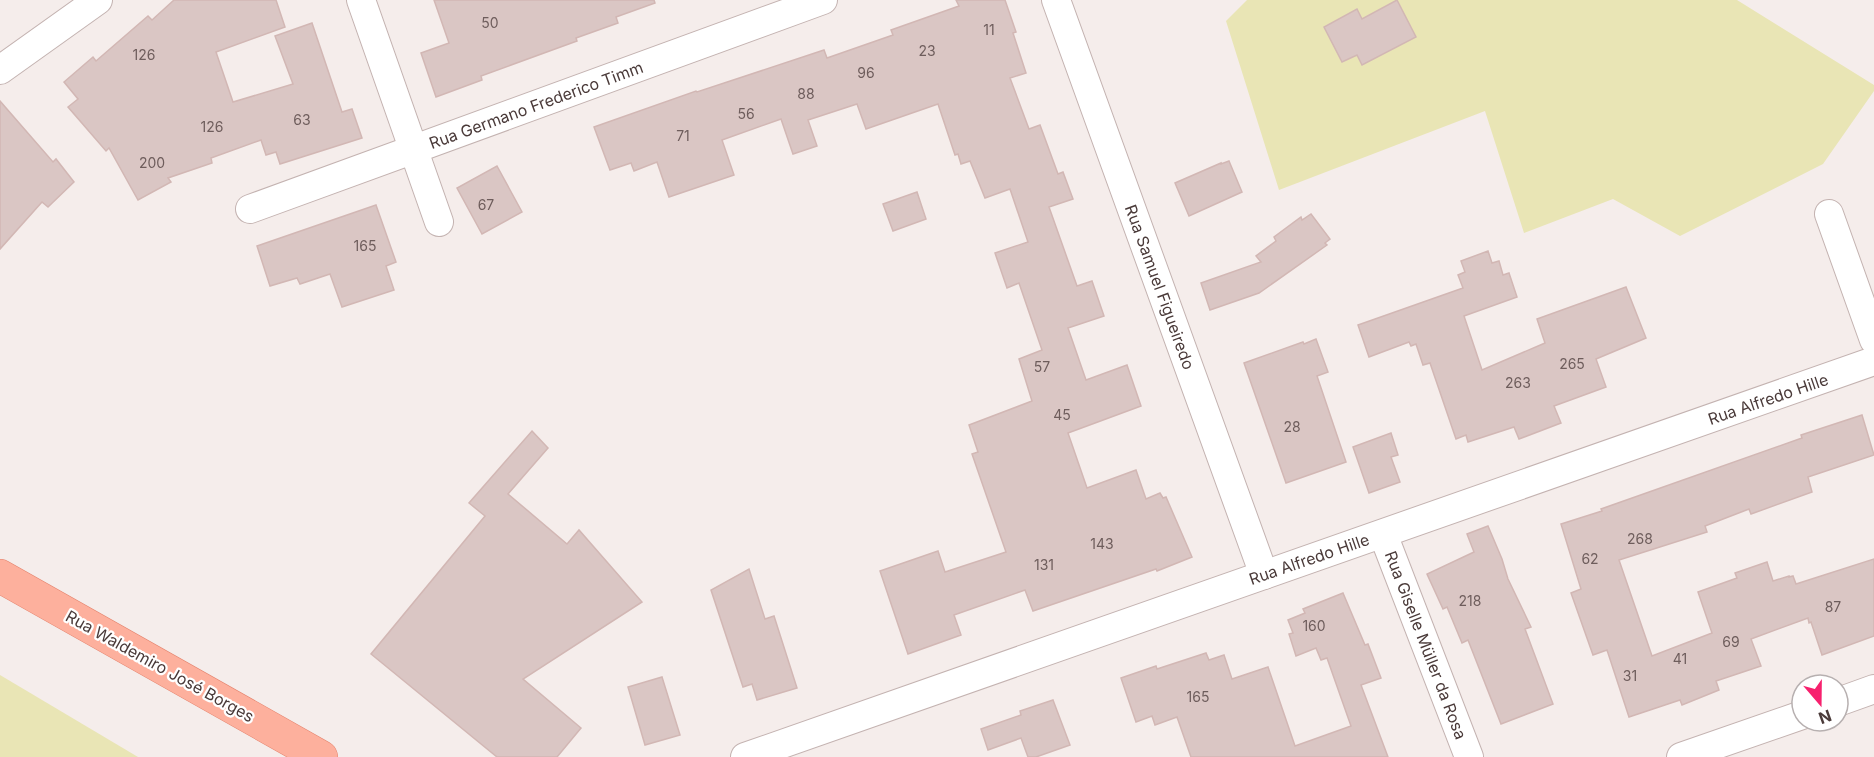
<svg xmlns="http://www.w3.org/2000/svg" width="1874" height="757" font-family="Inter,sans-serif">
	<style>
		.green { fill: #e9e5b5 }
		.building { fill: #dac6c4; stroke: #d2b7b4; stroke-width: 1.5 }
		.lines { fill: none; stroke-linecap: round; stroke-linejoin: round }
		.minor-casing { stroke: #c4b3b1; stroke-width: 30 }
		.major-casing { stroke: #e3826c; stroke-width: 34 }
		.minor { stroke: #fff; stroke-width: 28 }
		.major { stroke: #fdb09d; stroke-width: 33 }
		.labels { text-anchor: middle; stroke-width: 4.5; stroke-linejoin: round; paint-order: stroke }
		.number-label { font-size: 14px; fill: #6e5d5c }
		.street-label { font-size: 16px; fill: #4a3a39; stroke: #fff }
	</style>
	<rect width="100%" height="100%" fill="#f5edeb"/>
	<g class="green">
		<polygon points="1247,0 1737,0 1874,85 1874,91 1823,164 1680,236 1613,199 1524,233 1485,111 1279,190 1226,21"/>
		<polygon points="0,675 138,757 0,757"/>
	</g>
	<g class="building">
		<polygon points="174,0 276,0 285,27 216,52 233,102 293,84 275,36 312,23 342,112 352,109 362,138 280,164 276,152 266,155 261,140 211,158 212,163 168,178 171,182 138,200 109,148 106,151 68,107 78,99 64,82 93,57 96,61 148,16 152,20"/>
		<polygon points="434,0 654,0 655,3 616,17 618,23 576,38 577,41 481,76 482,80 436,97 421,53 449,43"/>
		<polygon points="956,0 1005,0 1016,32 1013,33 1026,73 1010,78 1029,129 1040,125 1058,174 1063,172 1073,199 1049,207 1077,286 1092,281 1104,316 1068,328 1086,380 1127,365 1141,406 1068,433 1087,488 1136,470 1146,499 1160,493 1163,498 1166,497 1192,557 1157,571 1156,569 1033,611 1025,590 954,615 961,635 908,654 880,571 938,551 945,572 1006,552 972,454 978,452 969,425 1032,401 1019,359 1042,350 1019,283 1007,288 995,253 1028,242 1010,189 985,198 970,161 961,164 958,154 955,155 938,104 866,129 857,104 808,120 817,146 793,154 781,119 722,140 734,175 669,197 657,162 634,171 631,163 610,170 594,127 696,91 697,92 824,50 827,58 893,35 891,30 959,6"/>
		<polygon points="1397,0 1416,37 1362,65 1357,55 1342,62 1324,27 1357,9 1362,19"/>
		<polygon points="0,101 53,162 56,159 74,182 48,207 42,202 0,249"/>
		<polygon points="1229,161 1242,192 1189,216 1175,183 1221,163 1221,164"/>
		<polygon points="497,166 522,212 482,234 457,188"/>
		<polygon points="917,192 926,219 893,231 883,204"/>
		<polygon points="376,205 396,262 386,266 394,290 342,307 330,274 300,284 297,278 270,286 257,246"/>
		<polygon points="1311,214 1330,239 1325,243 1327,245 1259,293 1210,310 1201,283 1261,262 1256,256 1276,241 1274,237 1301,217 1302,220"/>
		<polygon points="1488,251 1492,263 1499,261 1503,275 1509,273 1517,297 1464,316 1482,370 1545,343 1537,319 1626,287 1646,338 1596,359 1606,387 1554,406 1561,423 1519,439 1514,427 1468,442 1466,435 1456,439 1430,363 1423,365 1416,344 1411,346 1409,342 1369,357 1358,325 1463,288 1458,275 1465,272 1461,261"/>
		<polygon points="1316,339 1328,372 1317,376 1346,462 1286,483 1244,363 1303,342 1304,344"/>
		<polygon points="1862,415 1874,455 1808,477 1812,492 1751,514 1749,509 1705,526 1707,532 1619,560 1652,656 1712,633 1698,592 1737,578 1735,573 1767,562 1773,581 1789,576 1789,577 1793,576 1796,584 1874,559 1874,636 1822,655 1811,622 1809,623 1808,618 1751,639 1761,666 1716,681 1719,690 1682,705 1680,700 1629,717 1607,650 1593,655 1571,593 1581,589 1561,524 1602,511 1601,509 1802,438 1801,435"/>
		<polygon points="532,431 548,448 508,494 567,544 579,530 642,602 523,679 581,728 557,757 497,757 371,654 485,516 469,503"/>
		<polygon points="1391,433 1398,455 1391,457 1400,482 1369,493 1353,447"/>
		<polygon points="1488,526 1502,559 1508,579 1531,627 1525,629 1553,704 1501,724 1468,640 1462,643 1447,607 1443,609 1427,574 1474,552 1467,534"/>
		<polygon points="749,569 765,619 774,616 797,688 757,700 752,684 743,687 711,590"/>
		<polygon points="1343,593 1365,645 1368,644 1381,678 1361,685 1388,757 1191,757 1177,717 1155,725 1152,716 1136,722 1121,678 1156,666 1157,669 1206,653 1209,660 1224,655 1232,679 1268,667 1295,746 1351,726 1327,658 1321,660 1316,648 1296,656 1289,634 1293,633 1288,620 1305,613 1303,609"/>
		<polygon points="662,677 680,735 645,745 628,687"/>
		<polygon points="1053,700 1070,745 1036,757 1028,757 1021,738 988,750 981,729 1021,715 1020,711"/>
	</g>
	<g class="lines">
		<g class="minor-casing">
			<g id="minor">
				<polyline points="361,0 439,222"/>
				<polyline points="1056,0 1264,575"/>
				<polyline points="0,70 98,0"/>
				<polyline points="250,209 823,0"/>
				<polyline points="1829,214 1874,340"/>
				<polyline points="1383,534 1469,757"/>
				<polyline points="1838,702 1874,689"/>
				<polyline points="745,757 1874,361"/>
				<polyline points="1681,757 1802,715"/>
			</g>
		</g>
		<g class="major-casing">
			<polyline id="major" points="0,576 321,757"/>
		</g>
		<use href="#minor" class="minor"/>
		<use href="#major" class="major"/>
	</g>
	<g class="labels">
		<g class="number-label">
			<text x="490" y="28">50</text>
			<text x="989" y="35">11</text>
			<text x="927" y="56">23</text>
			<text x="144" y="60">126</text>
			<text x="866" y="78">96</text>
			<text x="806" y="99">88</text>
			<text x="746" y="119">56</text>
			<text x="302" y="125">63</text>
			<text x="212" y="132">126</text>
			<text x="683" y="141">71</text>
			<text x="152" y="168">200</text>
			<text x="486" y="210">67</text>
			<text x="365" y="251">165</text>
			<text x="1572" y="369">265</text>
			<text x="1042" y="372">57</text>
			<text x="1518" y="388">263</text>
			<text x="1062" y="420">45</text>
			<text x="1292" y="432">28</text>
			<text x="1640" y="544">268</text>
			<text x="1102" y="549">143</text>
			<text x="1590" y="564">62</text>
			<text x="1044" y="570">131</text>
			<text x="1470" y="606">218</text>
			<text x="1833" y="612">87</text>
			<text x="1314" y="631">160</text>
			<text x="1731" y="647">69</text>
			<text x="1680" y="664">41</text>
			<text x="1630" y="681">31</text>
			<text x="1198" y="702">165</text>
		</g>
		<g class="street-label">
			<text transform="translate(536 105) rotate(-20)" y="6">Rua Germano Frederico Timm</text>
			<text transform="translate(1160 287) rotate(70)" y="6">Rua Samuel Figueiredo</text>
			<text transform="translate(1768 399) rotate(-19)" y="6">Rua Alfredo Hille</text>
			<text transform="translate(1309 559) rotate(-19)" y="6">Rua Alfredo Hille</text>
			<text transform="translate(1426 645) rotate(69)" y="6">Rua Giselle Müller da Rosa</text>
			<text transform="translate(160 666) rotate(29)" y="6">Rua Waldemiro José Borges</text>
		</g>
	</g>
	<g transform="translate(1820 703) rotate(160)"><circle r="28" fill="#ffffff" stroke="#b7b0b0" stroke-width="1.5"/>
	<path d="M0-4.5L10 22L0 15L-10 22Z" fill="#f7216e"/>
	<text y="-9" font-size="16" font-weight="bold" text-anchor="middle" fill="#4a3a39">N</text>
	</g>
</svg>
